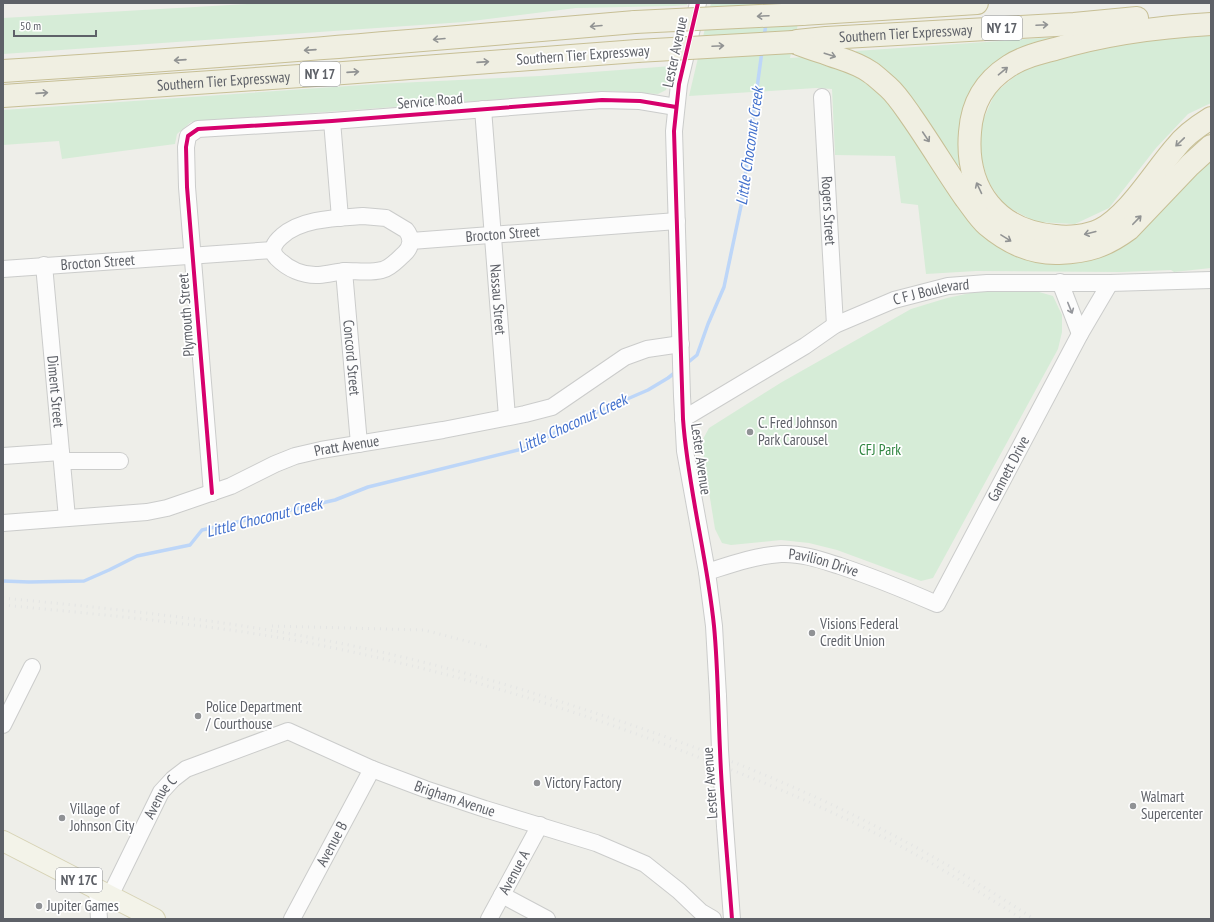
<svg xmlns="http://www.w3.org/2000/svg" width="1214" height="922" font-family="'PT Sans Narrow',sans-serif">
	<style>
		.green { fill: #d6ecd7 }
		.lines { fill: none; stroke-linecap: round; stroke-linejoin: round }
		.stream { stroke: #bdd6f8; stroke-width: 3.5 }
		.minor-casing { stroke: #cbcccb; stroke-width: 18 }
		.major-casing { stroke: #d7d3b5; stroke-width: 22 }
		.highway-casing { stroke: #c7bf95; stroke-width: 24 }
		.minor { stroke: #fcfcfc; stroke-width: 16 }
		.major { stroke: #f3f3e9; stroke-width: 20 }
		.highway { stroke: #f0efe2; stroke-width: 22 }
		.rail { stroke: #e4e5e4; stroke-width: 3; stroke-dasharray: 1 5; stroke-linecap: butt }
		.minor-bridge-casing { stroke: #cbcccb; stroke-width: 18; stroke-linecap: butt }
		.highway-bridge-casing { stroke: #c7bf95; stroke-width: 24; stroke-linecap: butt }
		.minor-bridge { stroke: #fcfcfc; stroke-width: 16 }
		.highway-bridge { stroke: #f0efe2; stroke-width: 22 }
		.cycleway-casing { stroke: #fff; stroke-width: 6 }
		.cycleway { stroke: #d6006c; stroke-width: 4 }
		.oneway { stroke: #919393 }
		.oneway2 { stroke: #95979c }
		.poi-dot { fill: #909295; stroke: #fff; stroke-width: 1.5 }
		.labels { text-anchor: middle; stroke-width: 3.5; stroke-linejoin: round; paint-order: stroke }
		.shield { fill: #fff; stroke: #8e9095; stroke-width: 1 }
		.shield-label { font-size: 14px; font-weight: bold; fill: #5e6168 }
		.street-label { font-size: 15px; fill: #5e6168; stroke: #fff }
		.poi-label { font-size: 15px; fill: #5e6168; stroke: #fff; text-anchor: start }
		.park-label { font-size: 15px; fill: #308540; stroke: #fff }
		.water-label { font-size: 16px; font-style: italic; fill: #4270cc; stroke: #fff }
	</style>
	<rect width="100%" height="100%" fill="#eeeee9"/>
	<g class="green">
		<polygon points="265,3 687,3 687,5 674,6 576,8 464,22 3,54 3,18"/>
		<polygon points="711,3 803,3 790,58 803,57 858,76 891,105 966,216 987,240 1029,259 1075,262 1110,253 1135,233 1211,161 1211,268 1174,272 1171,270 1121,272 976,271 926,274 918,205 901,203 895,156 835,155 832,89 816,88 689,96"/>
		<polygon points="1211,33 1211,103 1188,114 1156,148 1109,208 1075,224 1036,222 1004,205 988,181 980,154 980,127 995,93 1021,71 1061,56 1134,40"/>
		<polygon points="1056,37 1050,40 961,121 958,147 961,163 955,168 855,53 856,51"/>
		<polygon points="672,66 666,90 658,94 611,91 191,122 177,134 175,144 62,159 59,141 3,145 3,110 105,103 377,84 540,76"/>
		<polygon points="1032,290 1053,296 1062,315 1062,332 1058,349 933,578 921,581 837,550 809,543 781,540 731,545 722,543 715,529 705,467 702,441 709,428 782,382 911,309 947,298 980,291"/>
	</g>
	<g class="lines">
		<g class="stream">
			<polyline points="764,37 766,24"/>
			<polyline points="686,364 697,355 708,324 724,287 741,206 762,51"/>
			<polyline points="3,581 29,582 84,581 109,570 137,556 190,545 202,530 335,500 368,487 526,448 581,419 648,390 668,378 677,371"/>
		</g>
		<g class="minor-casing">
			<g id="minor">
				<polyline points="698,3 679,84 674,131 682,396 685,451 707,572 714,626 718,696"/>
				<path id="s1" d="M822 97 835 325"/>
				<path id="s2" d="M483 109 507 417"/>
				<polyline points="332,121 340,218"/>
				<path d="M363 216 386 218 406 230C412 237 412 247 404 254 398 259 391 268 382 270 371 273 357 271 346 271 337 272 328 274 319 275 303 276 288 269 277 258 269 250 275 242 282 236 302 218 337 218 363 216Z"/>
				<path id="s3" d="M411 241 677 221"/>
				<path id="s4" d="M44 265 67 518"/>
				<path id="s5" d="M3 269 273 250"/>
				<path id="s6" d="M344 271 359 444"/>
				<polyline points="1060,282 1080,334"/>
				<path id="s7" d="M683 419 805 346 835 325 894 300 948 286 987 283H1110L1211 280"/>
				<polyline points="3,456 61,452"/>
				<polyline points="62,461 120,461"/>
				<polyline points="212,493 187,187 186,147 188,136 198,129 332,121 602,100 640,101 676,107"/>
				<path id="s8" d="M3 523 147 512 167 508 231 486 275 464 295 456 321 450 443 430 525 414 552 407 625 357 647 349 681 344"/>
				<path id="s9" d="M707 572C732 564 754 556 781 554 801 553 821 560 840 566 873 577 905 590 937 604L1080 334 1110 283"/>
				<polyline points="3,725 32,667"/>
				<polyline points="725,826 732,919"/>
				<polyline points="97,889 99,919"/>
				<polyline points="502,895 547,919"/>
				<path id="s10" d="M110 896 161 792 173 779 186 769 288 731 372 769 425 789 485 809 596 843 645 864 679 891 701 912 713 919"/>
				<path id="s11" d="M292 919 372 769"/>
				<path id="s12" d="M489 919 540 825"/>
			</g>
		</g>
		<g class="major-casing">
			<polyline id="major" points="3,841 155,919"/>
		</g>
		<g class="highway-casing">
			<g id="highway">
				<polyline points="802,14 977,3"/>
				<path d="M1211 24C1158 27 1105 34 1055 49 1039 53 1023 57 1009 66 984 82 972 103 970 132 965 190 997 231 1055 236 1069 238 1087 236 1100 230 1129 215 1154 172 1176 147 1185 135 1198 126 1211 118"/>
				<path id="s13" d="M797 41 826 38 1074 24 1137 18"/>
				<path d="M793 42C804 46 814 50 825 53 840 59 856 62 870 72 876 76 882 82 888 87 897 95 904 106 911 116 930 143 947 172 966 199 973 208 979 218 987 225 1007 242 1032 254 1059 253 1088 252 1106 246 1129 229L1190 165 1211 146"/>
				<path d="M3 71C214 58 425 40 635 22"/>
				<path id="s14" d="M3 96 330 74 637 51"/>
			</g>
		</g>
		<use href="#minor" class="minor"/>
		<use href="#major" class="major"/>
		<use href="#highway" class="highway"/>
		<g class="rail">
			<path d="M3 598C105 608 207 618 308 637 401 654 493 679 583 709 686 742 787 780 883 830 935 856 985 887 1034 919"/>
			<path d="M3 605C105 615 208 624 309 643 442 669 572 708 698 757 759 780 819 805 877 834 927 859 975 889 1022 919"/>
			<polyline points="272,626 424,630 489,647"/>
		</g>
		<g class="minor-bridge-casing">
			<polyline id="minor-bridge" points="718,696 720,750 725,826"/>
		</g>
		<g class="highway-bridge-casing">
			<g id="highway-bridge">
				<polyline points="635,22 802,14"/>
				<polyline points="637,51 793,42"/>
			</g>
		</g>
		<use href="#minor-bridge" class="minor-bridge"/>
		<use href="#highway-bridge" class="highway-bridge"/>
		<g class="cycleway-casing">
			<g id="cycleway">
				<path d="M698 3 679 84 674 131 683 419C688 489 707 556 714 626 718 667 718 708 720 750 722 806 728 863 732 919"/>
				<polyline points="212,493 187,187 186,147 188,136 198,129 332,121 602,100 640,101 676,107"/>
			</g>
		</g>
		<use href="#cycleway" class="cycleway"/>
	</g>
	<defs><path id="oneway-shaft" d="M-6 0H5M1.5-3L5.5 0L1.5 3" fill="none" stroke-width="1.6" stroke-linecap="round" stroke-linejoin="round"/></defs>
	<g class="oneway">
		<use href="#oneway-shaft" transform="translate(763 16) rotate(177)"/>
		<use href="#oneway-shaft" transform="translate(1042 25) rotate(-3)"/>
		<use href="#oneway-shaft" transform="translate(596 26) rotate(175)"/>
		<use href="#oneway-shaft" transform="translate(439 39) rotate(175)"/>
		<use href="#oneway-shaft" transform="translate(718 46) rotate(-3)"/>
		<use href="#oneway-shaft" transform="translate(310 50) rotate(176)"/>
		<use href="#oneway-shaft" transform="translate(830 55) rotate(18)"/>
		<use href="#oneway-shaft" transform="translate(180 60) rotate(176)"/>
		<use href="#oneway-shaft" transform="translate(483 62) rotate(-4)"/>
		<use href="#oneway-shaft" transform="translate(1003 71) rotate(-40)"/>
		<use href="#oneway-shaft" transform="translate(353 72) rotate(-4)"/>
		<use href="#oneway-shaft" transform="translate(42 93) rotate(-4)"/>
		<use href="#oneway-shaft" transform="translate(926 137) rotate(56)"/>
		<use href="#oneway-shaft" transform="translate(1180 142) rotate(136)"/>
		<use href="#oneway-shaft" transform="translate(979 188) rotate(-115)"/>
		<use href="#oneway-shaft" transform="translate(1137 220) rotate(-46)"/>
		<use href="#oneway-shaft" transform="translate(1090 233) rotate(166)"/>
		<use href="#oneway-shaft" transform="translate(1006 238) rotate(32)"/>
	</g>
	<use class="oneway2" href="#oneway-shaft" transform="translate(1070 308) rotate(68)"/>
	<g class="poi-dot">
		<circle cx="750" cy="432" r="4"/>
		<circle cx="812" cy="633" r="4"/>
		<circle cx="198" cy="716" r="4"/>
		<circle cx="537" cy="783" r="4"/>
		<circle cx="1133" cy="806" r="4"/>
		<circle cx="62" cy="818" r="4"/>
		<circle cx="39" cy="906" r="4"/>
	</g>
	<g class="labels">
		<g class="shield">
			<rect x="982" y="16" width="40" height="24" rx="3"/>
			<rect x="300" y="62" width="40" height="24" rx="3"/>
			<rect x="56" y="868" width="46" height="24" rx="3"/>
		</g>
		<g class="shield-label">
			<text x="1002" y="33">NY 17</text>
			<text x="320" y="79">NY 17</text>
			<text x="79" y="885">NY 17C</text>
		</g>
		<g class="street-label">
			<text dy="5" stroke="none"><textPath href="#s13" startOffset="109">Southern Tier Expressway</textPath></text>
			<text transform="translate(675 52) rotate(-78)" y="5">Lester Avenue</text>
			<text transform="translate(583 55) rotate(-4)" y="5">Southern Tier Expressway</text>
			<text dy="5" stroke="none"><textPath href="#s14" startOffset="221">Southern Tier Expressway</textPath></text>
			<text transform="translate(430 101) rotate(-5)" y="5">Service Road</text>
			<text dy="5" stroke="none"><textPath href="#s1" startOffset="114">Rogers Street</textPath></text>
			<text dy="5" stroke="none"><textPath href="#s3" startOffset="92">Brocton Street</textPath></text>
			<text dy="5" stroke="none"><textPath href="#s5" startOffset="95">Brocton Street</textPath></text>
			<text dy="5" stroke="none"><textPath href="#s7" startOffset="281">C F J Boulevard</textPath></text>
			<text dy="5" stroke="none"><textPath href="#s2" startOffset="191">Nassau Street</textPath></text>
			<text transform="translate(186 315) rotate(-94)" y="5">Plymouth Street</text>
			<text dy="5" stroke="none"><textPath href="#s6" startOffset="87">Concord Street</textPath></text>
			<text dy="5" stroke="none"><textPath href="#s4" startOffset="127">Diment Street</textPath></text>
			<text dy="5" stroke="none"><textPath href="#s8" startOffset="356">Pratt Avenue</textPath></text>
			<text transform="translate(701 459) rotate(82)" y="5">Lester Avenue</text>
			<text dy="5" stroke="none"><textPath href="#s9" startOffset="394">Gannett Drive</textPath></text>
			<text dy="5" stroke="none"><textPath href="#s9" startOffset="120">Pavilion Drive</textPath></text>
			<text transform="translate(710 783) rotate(-94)" y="5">Lester Avenue</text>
			<text dy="5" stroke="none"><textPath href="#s10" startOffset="111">Avenue C</textPath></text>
			<text dy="5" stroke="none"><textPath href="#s10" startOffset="439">Brigham Avenue</textPath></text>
			<text dy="5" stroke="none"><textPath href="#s11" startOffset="85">Avenue B</textPath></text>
			<text dy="5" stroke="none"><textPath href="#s12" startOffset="53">Avenue A</textPath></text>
		</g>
		<g class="poi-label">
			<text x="758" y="428">C. Fred Johnson<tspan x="758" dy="17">Park Carousel</tspan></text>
			<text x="820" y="629">Visions Federal<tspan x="820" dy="17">Credit Union</tspan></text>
			<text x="206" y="712">Police Department<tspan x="206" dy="17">/ Courthouse</tspan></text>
			<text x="545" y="788">Victory Factory</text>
			<text x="1141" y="802">Walmart<tspan x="1141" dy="17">Supercenter</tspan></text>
			<text x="70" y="814">Village of<tspan x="70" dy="17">Johnson City</tspan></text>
			<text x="47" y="911">Jupiter Games</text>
		</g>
		<g class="park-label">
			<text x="880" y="455">CFJ Park</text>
		</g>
		<g class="water-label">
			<text transform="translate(749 146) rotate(-82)" y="6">Little Choconut Creek</text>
			<text transform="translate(572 423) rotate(-25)" y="6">Little Choconut Creek</text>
			<text transform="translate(264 517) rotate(-14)" y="6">Little Choconut Creek</text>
		</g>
	</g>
	<rect width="1214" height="922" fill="none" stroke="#5e6168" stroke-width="8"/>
	<path d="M14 30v6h82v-6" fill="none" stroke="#5e6168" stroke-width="2"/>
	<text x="20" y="30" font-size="12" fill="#5e6168" stroke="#ffffff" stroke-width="3" paint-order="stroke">50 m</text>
</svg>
